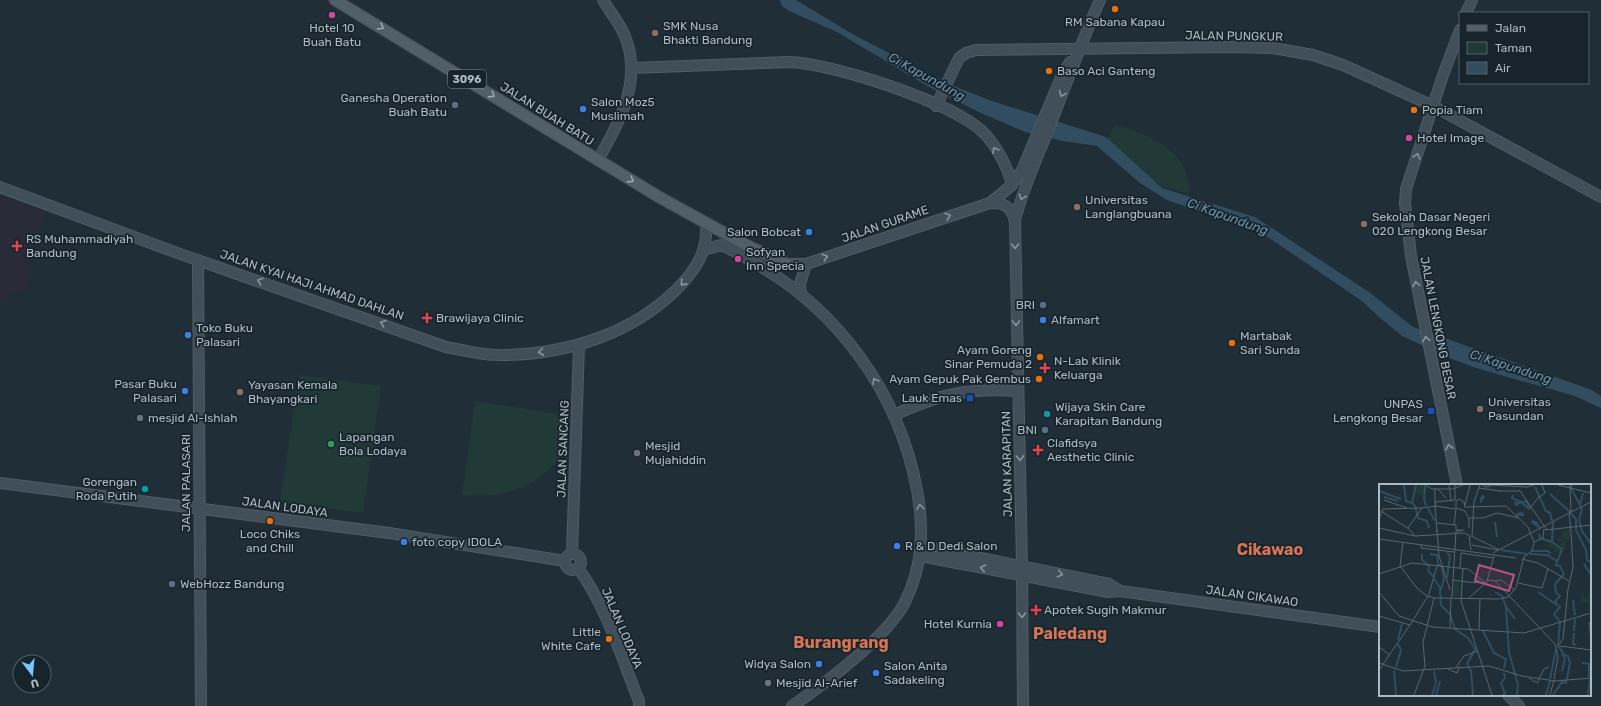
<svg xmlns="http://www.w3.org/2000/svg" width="1601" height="706" font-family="Rubik,sans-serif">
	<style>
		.medical { fill: #2a2b38 }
		.green { fill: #223a37 }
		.water { fill: #324d5f }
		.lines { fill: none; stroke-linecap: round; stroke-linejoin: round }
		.secondary-casing { stroke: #505d65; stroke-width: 12 }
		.primary-casing { stroke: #3f4b54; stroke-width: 13 }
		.secondary { stroke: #404f5a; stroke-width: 10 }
		.primary { stroke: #505f68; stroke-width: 11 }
		.oneway { stroke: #9aa8b2 }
		.oneway2 { stroke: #86959f }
		.food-dot { fill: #e8710a; stroke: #18242c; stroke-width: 1.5 }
		.hotel-dot { fill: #d1479c; stroke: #18242c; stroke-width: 1.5 }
		.education-dot { fill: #8d6e63; stroke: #18242c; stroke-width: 1.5 }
		.service-dot { fill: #5c6f8a; stroke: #18242c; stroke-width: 1.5 }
		.shop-dot { fill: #3f7fe0; stroke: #18242c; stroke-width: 1.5 }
		.health-dot { fill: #e0444e; stroke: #18242c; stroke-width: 1.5 }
		.transit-dot { fill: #1a4fb4; stroke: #18242c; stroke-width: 1.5 }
		.culture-dot { fill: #0f9aa8; stroke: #18242c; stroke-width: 1.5 }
		.worship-dot { fill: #6b7280; stroke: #18242c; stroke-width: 1.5 }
		.leisure-dot { fill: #2e9e5b; stroke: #18242c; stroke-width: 1.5 }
		.labels { text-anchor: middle; stroke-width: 3.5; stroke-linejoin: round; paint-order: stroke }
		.shield { fill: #18242c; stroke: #808d96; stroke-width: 1 }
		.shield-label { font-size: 11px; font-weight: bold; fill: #acbac4 }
		.poi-label { font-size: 12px; fill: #acbac4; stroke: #18242c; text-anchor: start }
		.street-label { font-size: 12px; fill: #acbac4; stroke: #18242c }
		.water-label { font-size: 13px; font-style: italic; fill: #6c92aa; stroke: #18242c }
		.district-label { font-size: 16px; font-weight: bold; fill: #d67556; stroke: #18242c }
		.inset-river { fill: none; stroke: #324d5f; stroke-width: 2 }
		.inset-road { fill: none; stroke: #57666f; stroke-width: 1 }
		.view { fill: #ba5180; fill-opacity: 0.15; stroke: #ba5180; stroke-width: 2 }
		.inset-edge { fill: none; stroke: #acbac4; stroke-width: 2 }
	</style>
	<rect width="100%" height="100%" fill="#1f2e37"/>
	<polygon class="medical" points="0,192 48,210 34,251 27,292 8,295 5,302 0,302"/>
	<g class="green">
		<path d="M1115 125C1139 132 1168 142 1182 164 1186 171 1189 182 1190 191L1188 193 1163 187 1143 175 1106 141Z"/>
		<polygon points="299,375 381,386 363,513 280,502"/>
		<path d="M475 401 570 416C567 427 566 439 562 450 559 459 553 466 546 472 521 494 494 497 462 495Z"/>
	</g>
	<polygon class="water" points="780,0 796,0 854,35 951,85 992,101 1106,137 1162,188 1255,217 1369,292 1413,327 1592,390 1601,396 1601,408 1575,396 1476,368 1447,357 1415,342 1402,336 1379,317 1362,301 1262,233 1167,200 1140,183 1097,146 1062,141 1025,132 981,113 929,87 837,32 789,11 782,6"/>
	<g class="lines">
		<g class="secondary-casing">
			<g id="secondary">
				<polyline points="1466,13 1472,0"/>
				<path d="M632 68 790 62C835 64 951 102 983 132 996 145 1008 167 1012 185"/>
				<polyline points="936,106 959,58 966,53 976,50 1230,47 1273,48 1313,55 1343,65 1433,106 1601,197"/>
				<path d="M598 160C619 122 642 83 626 39 622 26 610 12 603 0"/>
				<path d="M0 187 183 255 446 347C466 351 486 356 507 355 569 353 631 334 676 290 696 270 708 252 706 223"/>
				<polyline points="990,203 1012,185 1022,170 1062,75 1070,62"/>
				<path d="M1015 220C1023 189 1036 160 1048 131 1065 87 1081 43 1100 0"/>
				<path d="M704 250 721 245C732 249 742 256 753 262 838 309 899 393 917 490 924 529 923 566 905 602 888 636 825 684 792 706"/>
				<polyline points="198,260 201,706"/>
				<path d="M787 264H806L990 203C1004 202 1012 207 1015 222L1022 566 1023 706"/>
				<polyline points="801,294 800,284 806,264"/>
				<path d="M894 415C940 394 967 388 1018 391"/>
				<polyline points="0,483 389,533 565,561"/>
				<polyline points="1457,485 1411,256 1405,203 1406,189 1443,75 1460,30"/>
				<polyline points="922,546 1109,584 1120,591"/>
				<polyline points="572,554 579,345"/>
				<circle cx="573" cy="562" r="8"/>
				<polyline points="920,556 1108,592 1120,591 1380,627"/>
				<path d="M578 568C606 606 621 656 639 701V706"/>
				<polyline points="1508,695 1519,706"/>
			</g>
		</g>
		<g class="primary-casing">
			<polyline id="primary" points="335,0 659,197 748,246 787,264"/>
		</g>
		<use href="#secondary" class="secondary"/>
		<use href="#primary" class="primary"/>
	</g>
	<defs><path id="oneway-chevron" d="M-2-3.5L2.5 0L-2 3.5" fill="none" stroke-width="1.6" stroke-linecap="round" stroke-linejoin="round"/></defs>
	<g class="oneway">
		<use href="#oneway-chevron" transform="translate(381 27) rotate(31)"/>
		<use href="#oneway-chevron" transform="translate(492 95) rotate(32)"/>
		<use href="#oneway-chevron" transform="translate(631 180) rotate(32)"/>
	</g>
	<g class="oneway2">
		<use href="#oneway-chevron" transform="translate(1062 94) rotate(112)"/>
		<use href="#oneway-chevron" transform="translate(995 150) rotate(-121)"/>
		<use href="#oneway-chevron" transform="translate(1417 156) rotate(-73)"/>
		<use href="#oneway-chevron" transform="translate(1022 197) rotate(109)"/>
		<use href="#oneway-chevron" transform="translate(948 216) rotate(-19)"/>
		<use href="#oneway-chevron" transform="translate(1015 246) rotate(90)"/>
		<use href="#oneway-chevron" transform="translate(825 257) rotate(-18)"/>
		<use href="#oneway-chevron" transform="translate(260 281) rotate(-161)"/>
		<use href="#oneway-chevron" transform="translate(683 283) rotate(132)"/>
		<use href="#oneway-chevron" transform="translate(1416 284) rotate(-101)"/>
		<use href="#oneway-chevron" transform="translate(383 323) rotate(-160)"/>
		<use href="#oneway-chevron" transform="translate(1016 323) rotate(89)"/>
		<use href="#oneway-chevron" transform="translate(1426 339) rotate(-100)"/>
		<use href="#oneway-chevron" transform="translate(541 352) rotate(173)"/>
		<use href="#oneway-chevron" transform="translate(875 381) rotate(-121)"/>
		<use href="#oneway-chevron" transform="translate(1449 447) rotate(-102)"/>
		<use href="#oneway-chevron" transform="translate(1020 458) rotate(89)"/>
		<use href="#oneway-chevron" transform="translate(920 507) rotate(-97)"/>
		<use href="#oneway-chevron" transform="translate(983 568) rotate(-168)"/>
		<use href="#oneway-chevron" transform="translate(1060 574) rotate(12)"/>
		<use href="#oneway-chevron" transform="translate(1022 615) rotate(89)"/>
	</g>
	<g class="food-dot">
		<circle cx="1115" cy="9" r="4"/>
		<circle cx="1049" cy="71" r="4"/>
		<circle cx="1414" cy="110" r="4"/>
		<circle cx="1232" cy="343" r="4"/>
		<circle cx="1040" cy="357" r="4"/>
		<circle cx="1039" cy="379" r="4"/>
		<circle cx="270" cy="521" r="4"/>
		<circle cx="609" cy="639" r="4"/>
	</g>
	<g class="hotel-dot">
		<circle cx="332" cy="15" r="4"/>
		<circle cx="1409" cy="138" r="4"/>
		<circle cx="738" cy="259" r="4"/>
		<circle cx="1000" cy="624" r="4"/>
	</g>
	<g class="education-dot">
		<circle cx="655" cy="33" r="4"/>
		<circle cx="1077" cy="207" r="4"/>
		<circle cx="1364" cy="224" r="4"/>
		<circle cx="240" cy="392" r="4"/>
		<circle cx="1480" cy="409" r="4"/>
	</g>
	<g class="service-dot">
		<circle cx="455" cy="105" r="4"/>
		<circle cx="1043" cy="305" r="4"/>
		<circle cx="1045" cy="430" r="4"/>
		<circle cx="172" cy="584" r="4"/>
	</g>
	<g class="shop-dot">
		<circle cx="583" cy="109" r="4"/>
		<circle cx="809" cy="232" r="4"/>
		<circle cx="1043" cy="320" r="4"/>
		<circle cx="188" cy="335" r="4"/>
		<circle cx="185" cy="391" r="4"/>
		<circle cx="404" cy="542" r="4"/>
		<circle cx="897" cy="546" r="4"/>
		<circle cx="819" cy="664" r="4"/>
		<circle cx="876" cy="673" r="4"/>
	</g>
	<g class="health-dot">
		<path d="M15 240h4v4h4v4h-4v4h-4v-4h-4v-4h4z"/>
		<path d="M425 312h4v4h4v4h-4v4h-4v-4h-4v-4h4z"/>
		<path d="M1043 362h4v4h4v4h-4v4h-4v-4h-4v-4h4z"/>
		<path d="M1036 444h4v4h4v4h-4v4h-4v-4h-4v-4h4z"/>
		<path d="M1034 604h4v4h4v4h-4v4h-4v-4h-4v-4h4z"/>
	</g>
	<g class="transit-dot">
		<rect x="966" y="394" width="8" height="8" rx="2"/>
		<rect x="1427" y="407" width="8" height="8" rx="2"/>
	</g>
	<g class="culture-dot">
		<circle cx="1047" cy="414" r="4"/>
		<circle cx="145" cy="489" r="4"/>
	</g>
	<g class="worship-dot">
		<circle cx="140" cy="418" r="4"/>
		<circle cx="637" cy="453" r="4"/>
		<circle cx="768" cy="683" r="4"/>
	</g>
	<circle class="leisure-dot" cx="331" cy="444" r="4"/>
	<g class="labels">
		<rect class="shield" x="448" y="70" width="38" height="18" rx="3"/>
		<g class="shield-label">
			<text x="467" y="83">3096</text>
		</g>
		<g class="poi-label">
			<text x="1115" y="26" text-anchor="middle">RM Sabana Kapau</text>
			<text x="663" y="30">SMK Nusa<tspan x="663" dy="14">Bhakti Bandung</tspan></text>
			<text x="332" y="32" text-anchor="middle">Hotel 10<tspan x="332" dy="14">Buah Batu</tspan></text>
			<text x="1057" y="75">Baso Aci Ganteng</text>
			<text x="447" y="102" text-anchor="end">Ganesha Operation<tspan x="447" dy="14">Buah Batu</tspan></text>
			<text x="591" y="106">Salon Moz5<tspan x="591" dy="14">Muslimah</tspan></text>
			<text x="1422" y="114">Popia Tiam</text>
			<text x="1417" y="142">Hotel Image</text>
			<text x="1085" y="204">Universitas<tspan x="1085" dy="14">Langlangbuana</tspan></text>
			<text x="1372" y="221">Sekolah Dasar Negeri<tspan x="1372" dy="14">020 Lengkong Besar</tspan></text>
			<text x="801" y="236" text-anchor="end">Salon Bobcat</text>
			<text x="26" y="243">RS Muhammadiyah<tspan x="26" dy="14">Bandung</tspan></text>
			<text x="746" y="256">Sofyan<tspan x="746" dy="14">Inn Specia</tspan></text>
			<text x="1035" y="309" text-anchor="end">BRI</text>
			<text x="436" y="322">Brawijaya Clinic</text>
			<text x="1051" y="324">Alfamart</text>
			<text x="196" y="332">Toko Buku<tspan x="196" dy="14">Palasari</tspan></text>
			<text x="1240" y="340">Martabak<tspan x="1240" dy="14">Sari Sunda</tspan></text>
			<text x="1032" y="354" text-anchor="end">Ayam Goreng<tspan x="1032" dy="14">Sinar Pemuda 2</tspan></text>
			<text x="1054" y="365">N-Lab Klinik<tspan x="1054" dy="14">Keluarga</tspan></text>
			<text x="1031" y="383" text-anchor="end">Ayam Gepuk Pak Gembus</text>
			<text x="177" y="388" text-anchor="end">Pasar Buku<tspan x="177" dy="14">Palasari</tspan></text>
			<text x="248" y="389">Yayasan Kemala<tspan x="248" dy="14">Bhayangkari</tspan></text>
			<text x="962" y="402" text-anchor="end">Lauk Emas</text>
			<text x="1488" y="406">Universitas<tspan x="1488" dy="14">Pasundan</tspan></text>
			<text x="1423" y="408" text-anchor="end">UNPAS<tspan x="1423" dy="14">Lengkong Besar</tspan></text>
			<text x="1055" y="411">Wijaya Skin Care<tspan x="1055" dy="14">Karapitan Bandung</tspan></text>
			<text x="148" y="422">mesjid Al-Ishlah</text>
			<text x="1037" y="434" text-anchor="end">BNI</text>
			<text x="339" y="441">Lapangan<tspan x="339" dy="14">Bola Lodaya</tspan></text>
			<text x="1047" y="447">Clafidsya<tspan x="1047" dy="14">Aesthetic Clinic</tspan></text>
			<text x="645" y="450">Mesjid<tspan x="645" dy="14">Mujahiddin</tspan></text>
			<text x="137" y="486" text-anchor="end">Gorengan<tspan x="137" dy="14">Roda Putih</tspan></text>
			<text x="270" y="538" text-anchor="middle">Loco Chiks<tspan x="270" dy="14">and Chill</tspan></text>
			<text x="412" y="546">foto copy IDOLA</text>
			<text x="905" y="550">R &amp; D Dedi Salon</text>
			<text x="180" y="588">WebHozz Bandung</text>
			<text x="1044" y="614">Apotek Sugih Makmur</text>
			<text x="992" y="628" text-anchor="end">Hotel Kurnia</text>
			<text x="601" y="636" text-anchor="end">Little<tspan x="601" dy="14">White Cafe</tspan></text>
			<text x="811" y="668" text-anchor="end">Widya Salon</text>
			<text x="884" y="670">Salon Anita<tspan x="884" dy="14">Sadakeling</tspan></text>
			<text x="776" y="687">Mesjid Al-Arief</text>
		</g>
		<g class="street-label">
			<text transform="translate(1234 36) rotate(1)" y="4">JALAN PUNGKUR</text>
			<text transform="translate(547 114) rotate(32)" y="4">JALAN BUAH BATU</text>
			<text transform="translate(885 224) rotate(-19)" y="4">JALAN GURAME</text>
			<text transform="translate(312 285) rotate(19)" y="4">JALAN KYAI HAJI AHMAD DAHLAN</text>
			<text transform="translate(1438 328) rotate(79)" y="4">JALAN LENGKONG BESAR</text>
			<text transform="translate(563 449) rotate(-88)" y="4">JALAN SANCANG</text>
			<text transform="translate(1007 464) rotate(-91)" y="4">JALAN KARAPITAN</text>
			<text transform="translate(186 483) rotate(-90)" y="4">JALAN PALASARI</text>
			<text transform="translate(285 507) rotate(8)" y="4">JALAN LODAYA</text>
			<text transform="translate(1252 596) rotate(8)" y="4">JALAN CIKAWAO</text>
			<text transform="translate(622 628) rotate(67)" y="4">JALAN LODAYA</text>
		</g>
		<g class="water-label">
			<text transform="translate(927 76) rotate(29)" y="5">Ci Kapundung</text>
			<text transform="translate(1228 216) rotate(20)" y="5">Ci Kapundung</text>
			<text transform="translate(1511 366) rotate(18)" y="5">Ci Kapundung</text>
		</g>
		<g class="district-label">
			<text x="1270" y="555">Cikawao</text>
			<text x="1070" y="639">Paledang</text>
			<text x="841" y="648">Burangrang</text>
		</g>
	</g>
	<g transform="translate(1379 484)">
		<rect width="212" height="212" fill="#1f2e37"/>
		<path d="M36.5 6a5.5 5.5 0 1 1 11 0a5.5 5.5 0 1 1-11 0ZM191 44V55L185 56 188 58H186V66L181 61 185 57H179V55L183 54 184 45 185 48ZM164 56 178 60 182 65 181 69 175 68 176 64 166 62 172 60ZM80 98 81 113 74 112 75 99ZM212 106V120L200 118 205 108V113L210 114V108L208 107Z" fill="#223a37"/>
		<path class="inset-river" d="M25 1 27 17 33 19 37 1M104 1H110L111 2 106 3ZM193 1 192 4 203 25 200 36 203 47 212 60M46 2 45 15 47 22M156 3 167 27 171 29 173 37M0 7 22 15M171 10 191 28M134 11 133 14 142 18M104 12 105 13 102 17V14ZM5 13 19 17M139 17 142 18 137 21 136 19ZM147 17 151 24 150 25 143 19ZM33 19 36 22 39 34 48 37 50 44M201 21 204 9M49 24 56 37M143 29 144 31H138L139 30ZM191 29 197 35V46L207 66 208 76 212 78M154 37 158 39 161 44 153 38ZM116 38 118 53M174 38 173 58 183 65 177 81 181 82 185 90 176 100 177 109 181 112 176 118 181 123 175 130 181 138 179 162M160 50 161 54 173 58M122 66 148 70M153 67H169L172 70M43 70V76L50 82 49 87 55 93M51 70 58 71 59 80 63 83 65 96 61 107 62 121 71 130 76 145 89 154 96 165 88 180 92 187 94 211M151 70 168 71 178 77M205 80 212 91M68 94 71 72 68 68M55 95 62 105M116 108 123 112 127 123 130 168 139 201 138 211M159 108 178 121M194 116 196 131M126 121 136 135M210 138 212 153M104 147 115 169 127 175 125 184M195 147 196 135M195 149 194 160 197 161M19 156 23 140M203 179 210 180V193M17 183 22 166 19 160M15 186 17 211M183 187 186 175 183 169M171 195 177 166M53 211 57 199 55 187M57 211 61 197M123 211 126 210 122 199 126 194 125 189M167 211 171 197M174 211 183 198 187 199 191 179 189 172 185 171 179 161M209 211 211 195"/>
		<path class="inset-road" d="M46 1 53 5H74L84 1M70 1 72 16M76 1V16M111 1 148 3 155 1M179 1 212 9M191 1 192 28M56 4V21M100 4 121 7M59 5 67 14M120 7H141L168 46M5 16 28 24M56 18 76 16M86 21 91 1M152 23 159 14 166 9 163 1M77 24 86 27 90 35V44M77 24V17L80 15 85 18 86 24M2 27 30 45 36 52M90 34H104L118 29 140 34M0 35 4 25 42 24 57 22 56 19M58 39 77 41V46H85M75 41 77 25M0 44 36 52 85 49 90 51 92 66M29 44 43 24M58 46 60 72 71 106M166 46 212 41M192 47 190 29 212 18M58 48 56 22 77 25M92 52 121 66M93 52 95 18 101 1M0 55 137 74M24 58 21 82 38 104 48 112 56 114 120 115 129 113 137 104 145 73 153 67 155 58 149 43 127 22 87 23M155 58 164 54 165 45M43 61 42 64 75 68M93 61 119 66M114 69 194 27M143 75 159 79 190 97M81 84 82 69 115 74M84 84 82 117 113 211M0 90 33 79 89 85 107 99M73 96 97 99 100 95M108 97 115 72M116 97 122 96 136 106M139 99 163 104 169 85M0 108 20 132 53 143 145 149 212 129M73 113 77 47H83M90 114 110 96 116 97 176 160 179 173 175 195M0 132 31 141M33 138 50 110 58 82M71 144 72 113M100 146 101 114M181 162 212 166M0 163 11 171M178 163 184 155 189 105 194 83 192 47M0 179 24 187 110 182 143 192 176 197 212 194M77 183 85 172 99 167M69 185 78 189 81 182M0 186 33 138M150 194 158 199 165 185 170 183M35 211 46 182 44 158 55 114M171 211 175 196"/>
		<path class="view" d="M100 81 135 91 130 107 96 97Z"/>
		<rect width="212" height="212" class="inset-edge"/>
	</g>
	<rect x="1459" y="12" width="130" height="72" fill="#18242c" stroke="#536069"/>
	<rect x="1467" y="25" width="20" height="6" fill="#505f68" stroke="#536069"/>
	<text x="1495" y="32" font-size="12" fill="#acbac4">Jalan</text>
	<rect x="1467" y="42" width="20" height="12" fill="#223a37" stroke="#536069"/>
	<text x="1495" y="52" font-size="12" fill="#acbac4">Taman</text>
	<rect x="1467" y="62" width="20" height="12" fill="#324d5f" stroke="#536069"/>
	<text x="1495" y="72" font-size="12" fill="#acbac4">Air</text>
	<g transform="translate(32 674) rotate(164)"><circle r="19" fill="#18242c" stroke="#536069"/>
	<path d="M0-3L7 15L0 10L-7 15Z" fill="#7bc5fa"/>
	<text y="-6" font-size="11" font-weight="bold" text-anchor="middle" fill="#acbac4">U</text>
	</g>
</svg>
